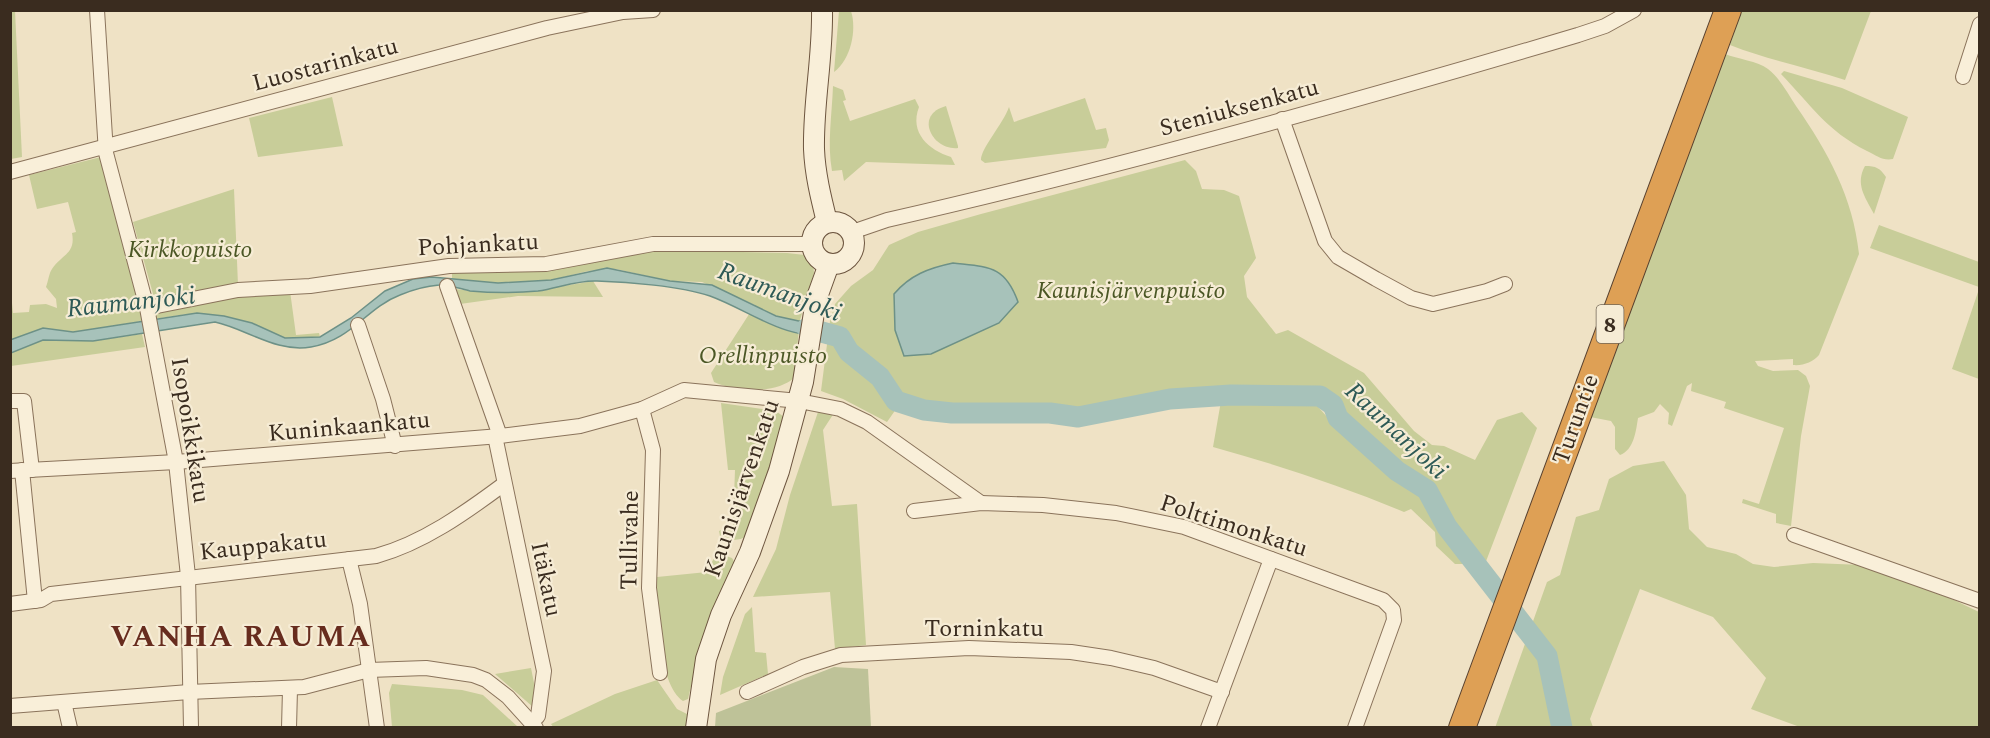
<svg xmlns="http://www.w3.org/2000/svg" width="1990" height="738" font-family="Spectral,serif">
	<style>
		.green { fill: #c8cd99 }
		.cemetery { fill: #bec298 }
		.water { fill: #a7c2ba; stroke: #6d9187; stroke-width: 1.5 }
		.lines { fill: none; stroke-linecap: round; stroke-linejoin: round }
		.river { stroke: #a7c2ba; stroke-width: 21 }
		.street-casing { stroke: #8a735b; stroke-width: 16 }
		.secondary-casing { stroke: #6c543e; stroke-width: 22 }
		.highway-casing { stroke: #58412f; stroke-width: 28 }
		.street { stroke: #f9efd9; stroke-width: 14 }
		.secondary { stroke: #f9efd9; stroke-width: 20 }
		.highway { stroke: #dea055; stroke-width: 26 }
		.labels { text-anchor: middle; stroke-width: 4.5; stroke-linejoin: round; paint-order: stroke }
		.shield { fill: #f6ecd5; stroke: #726656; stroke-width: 1.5 }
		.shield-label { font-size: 22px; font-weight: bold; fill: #3a2c1f }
		.street-label { font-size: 24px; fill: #3a2c1f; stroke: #f6ecd5 }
		.park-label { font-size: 24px; font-style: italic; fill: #4b5725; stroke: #f6ecd5 }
		.water-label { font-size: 26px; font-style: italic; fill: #2e5a56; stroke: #f6ecd5 }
		.district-label { font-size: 30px; font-weight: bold; letter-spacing: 1.5px; fill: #672c1e; stroke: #f6ecd5 }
	</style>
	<rect width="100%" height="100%" fill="#efe2c5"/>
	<g class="green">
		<polygon points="10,11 15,11 22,157 11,159"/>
		<path d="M839 11H851C857 30 851 59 834 72Z"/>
		<path d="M1741 11H1871L1845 80C1806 67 1768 60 1730 45Z"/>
		<path d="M1725 54C1737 59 1758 61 1768 69 1780 78 1788 94 1796 106 1828 152 1853 197 1859 254L1819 355C1813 362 1803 366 1793 365V359L1755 361 1758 366 1773 371 1798 370 1806 376 1810 386 1801 436 1791 526 1776 523V514L1742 503 1743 499 1759 504 1784 428 1724 408 1726 402 1691 391 1692 383 1687 386 1672 426 1668 424 1669 413 1660 404 1654 412 1638 418C1636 431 1634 450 1620 455L1615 449V427L1611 421 1590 417Z"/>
		<path d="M1784 71 1842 88 1908 117 1893 159C1883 161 1877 156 1867 151 1827 131 1811 105 1781 74Z"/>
		<path d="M833 86 843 90 846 100 843 101 850 121 915 99 919 107C909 133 929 150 951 157L955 165 866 162 844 181 842 170 832 171C827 143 832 115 833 86Z"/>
		<polygon points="332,97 343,146 258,157 249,118"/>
		<path d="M1085 98 1096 130 1106 128 1109 140 1106 148 985 163 981 160C981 148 1003 124 1009 107L1014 122Z"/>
		<path d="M946 106 958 146V148C933 151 913 115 946 106Z"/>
		<path d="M101 157 143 321 73 332 43 328 11 340V293L13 313 29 312 30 305 46 304 57 308 56 299 46 287C48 282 49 273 52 269 62 254 76 254 72 233L76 232 68 202 37 209 29 175Z"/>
		<polygon points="1185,160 1196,171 1202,189 1224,190 1239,196 1256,258 1244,276 1247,297 1276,334 1288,330 1364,373 1414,431 1432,445 1444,446 1475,460 1497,420 1522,412 1537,428 1485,564 1441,511 1430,485 1398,467 1366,431 1347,422 1340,400 1329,392 1295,389 1190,393 1084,412 932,408 901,394 894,412 887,422 843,399 821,391 830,321 835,304 851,286 873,270 889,245 918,232 981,214"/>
		<path d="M1865 166C1876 166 1880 168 1886 177L1874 214C1865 197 1855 184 1865 166Z"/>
		<polygon points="234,189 238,285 155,301 133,222"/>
		<polygon points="1879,225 1979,262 1979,287 1870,248"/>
		<path d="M654 250 787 253 805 255 813 262 814 273 800 320 794 378C776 394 736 392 714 382L711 373 755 305 702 282 670 281 616 269 588 271 551 280 498 283 452 279V270Z"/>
		<path d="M593 281 603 297 518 296 460 304 455 289C504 295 544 290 593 281Z"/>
		<polygon points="1979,289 1979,379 1952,369"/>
		<polygon points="290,291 296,335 319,333 320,337 285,338 252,323 210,314 187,314 154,319 152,309 220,296"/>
		<polygon points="142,334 145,347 11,366 10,353 43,340 93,341"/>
		<path d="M1267 399 1313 401 1335 426 1380 466 1423 496 1443 532 1466 564H1455L1436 546 1435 532 1411 509 1404 512C1342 486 1278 465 1213 447L1221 401Z"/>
		<path d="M721 403 776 411 784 417 776 456 746 536C739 542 728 540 720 536L719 531 733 525 735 470H728Z"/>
		<polygon points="819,409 834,413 823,430 832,506 857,504 866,645 835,649 830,592 753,597 776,549 790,495"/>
		<polygon points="1664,461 1686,495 1689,529 1707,547 1736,554 1753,564 1774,567 1813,563 1862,565 1927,587 1979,612 1979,727 1800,727 1751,709 1766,678 1713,617 1640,589 1590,719 1593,727 1495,728 1547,582 1560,575 1576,517 1599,510 1609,479 1633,466"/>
		<path d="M720 554 732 558 735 563 702 640 688 699 683 701C658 684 655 606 657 577L707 572 715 556Z"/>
		<polygon points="752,607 755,652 766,653 768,674 720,695 723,677 745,614"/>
		<polygon points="531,668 537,698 533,707 495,674"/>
		<polygon points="657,680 677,709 687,714 686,727 554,728 551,724 615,694"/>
		<polygon points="392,684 462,690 483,695 518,727 392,727 389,693"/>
	</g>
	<polygon class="cemetery" points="834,667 868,669 871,727 715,727 716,713"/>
	<g class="water">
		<path d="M953 263C988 267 1005 265 1018 302L999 323 931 354 904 356 895 330 894 294C910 275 929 268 953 263Z"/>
		<path d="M607 268 670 281 712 285 776 316 826 327 833 334C786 342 751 311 710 296 680 286 628 282 597 281 578 280 558 288 538 291 516 293 493 293 470 291 461 289 448 284 439 285 426 286 412 290 400 295 366 308 352 340 311 347 276 353 247 329 215 322L93 341 43 340 11 353 10 340 43 328 73 332 197 313 224 316 252 323 285 338 320 337 351 318 385 291 413 279 432 277 498 283 551 280Z"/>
	</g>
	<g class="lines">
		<polyline class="river" points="807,328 840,337 849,352 880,377 896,401 924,410 952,413 1050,413 1078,417 1170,399 1231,395 1320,396 1333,405 1338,418 1397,471 1427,490 1447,527 1547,656 1562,728"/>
		<g class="street-casing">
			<g id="street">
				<polyline points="97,10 106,153 147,308 176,462 188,576 191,728"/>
				<polyline points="1963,77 1980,24"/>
				<polyline points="1282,119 1325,241 1338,257 1376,279 1411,298 1433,304 1487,291 1505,284"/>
				<polyline points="10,172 547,28 623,12 653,10"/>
				<path d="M852 232 887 220C1119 167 1350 103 1578 35L1605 26 1634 10"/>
				<polyline points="447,286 500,436"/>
				<polyline points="147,308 238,290 310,286 449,266 546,264 653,244 812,244"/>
				<polyline points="358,325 383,399 395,446"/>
				<polyline points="10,401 24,401 32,470"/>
				<polyline points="642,409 653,450 649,588 660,673"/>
				<polyline points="495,436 544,671 538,716 532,722"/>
				<polyline points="22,470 35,601"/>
				<polyline points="10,471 176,462 500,436 580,426 642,409 684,390 799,401 840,409 867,422 981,503"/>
				<polyline points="914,511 981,503 1043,505 1116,513 1184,527 1383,600 1393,610 1394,620 1355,728"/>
				<polyline points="1794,535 1980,601"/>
				<polyline points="349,559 360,604 377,728"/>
				<path d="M10 604 41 600 51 594 376 556C423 543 465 513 504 484"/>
				<polyline points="747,692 803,667 841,655 969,648 1071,652 1111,658 1154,668 1222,692"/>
				<polyline points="64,702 70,728"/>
				<polyline points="10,706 189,692 304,687 369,670 426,668 473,675 486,680 508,697 536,728"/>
				<polyline points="289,728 290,689"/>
				<polyline points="1208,728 1271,559"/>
			</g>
		</g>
		<g class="secondary-casing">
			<g id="secondary">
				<path d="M822 10C823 57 813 103 814 149 815 174 821 198 827 222"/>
				<circle cx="833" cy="243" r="21"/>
				<polyline points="696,728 706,659 721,615 750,552 779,471 803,382 816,300 829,264"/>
			</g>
		</g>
		<g class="highway-casing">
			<polyline id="highway" points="1462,728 1728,10"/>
		</g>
		<use href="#street" class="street"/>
		<use href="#secondary" class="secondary"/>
		<use href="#highway" class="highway"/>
	</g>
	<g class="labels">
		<rect class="shield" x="1596.5" y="305" width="27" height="38" rx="4.5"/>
		<g class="shield-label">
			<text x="1610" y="332">8</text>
		</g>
		<g class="street-label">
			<text transform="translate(325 64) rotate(-15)" y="8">Luostarinkatu</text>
			<text transform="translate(1239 107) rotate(-15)" y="8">Steniuksenkatu</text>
			<text transform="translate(478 244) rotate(-3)" y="8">Pohjankatu</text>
			<text transform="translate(1575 419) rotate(-70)" y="8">Turuntie</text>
			<text transform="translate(349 426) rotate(-5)" y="8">Kuninkaankatu</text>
			<text transform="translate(191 430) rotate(81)" y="8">Isopoikkikatu</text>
			<text transform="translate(741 488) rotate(-71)" y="8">Kaunisjärvenkatu</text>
			<text transform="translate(1234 525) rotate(18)" y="8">Polttimonkatu</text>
			<text transform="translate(629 540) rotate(-89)" y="8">Tullivahe</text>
			<text transform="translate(263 545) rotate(-6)" y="8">Kauppakatu</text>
			<text transform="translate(547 579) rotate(78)" y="8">Itäkatu</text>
			<text x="984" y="636">Torninkatu</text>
		</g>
		<g class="park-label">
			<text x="190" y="257">Kirkkopuisto</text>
			<text x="1131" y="298">Kaunisjärvenpuisto</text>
			<text x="763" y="363">Orellinpuisto</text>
		</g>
		<g class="water-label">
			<text transform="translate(780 291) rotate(20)" y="9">Raumanjoki</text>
			<text transform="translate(131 301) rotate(-6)" y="9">Raumanjoki</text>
			<text transform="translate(1397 430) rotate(43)" y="9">Raumanjoki</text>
		</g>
		<g class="district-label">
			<text x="241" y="646">VANHA RAUMA</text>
		</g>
	</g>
	<rect width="1990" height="738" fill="none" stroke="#3a2c1f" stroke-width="24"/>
</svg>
